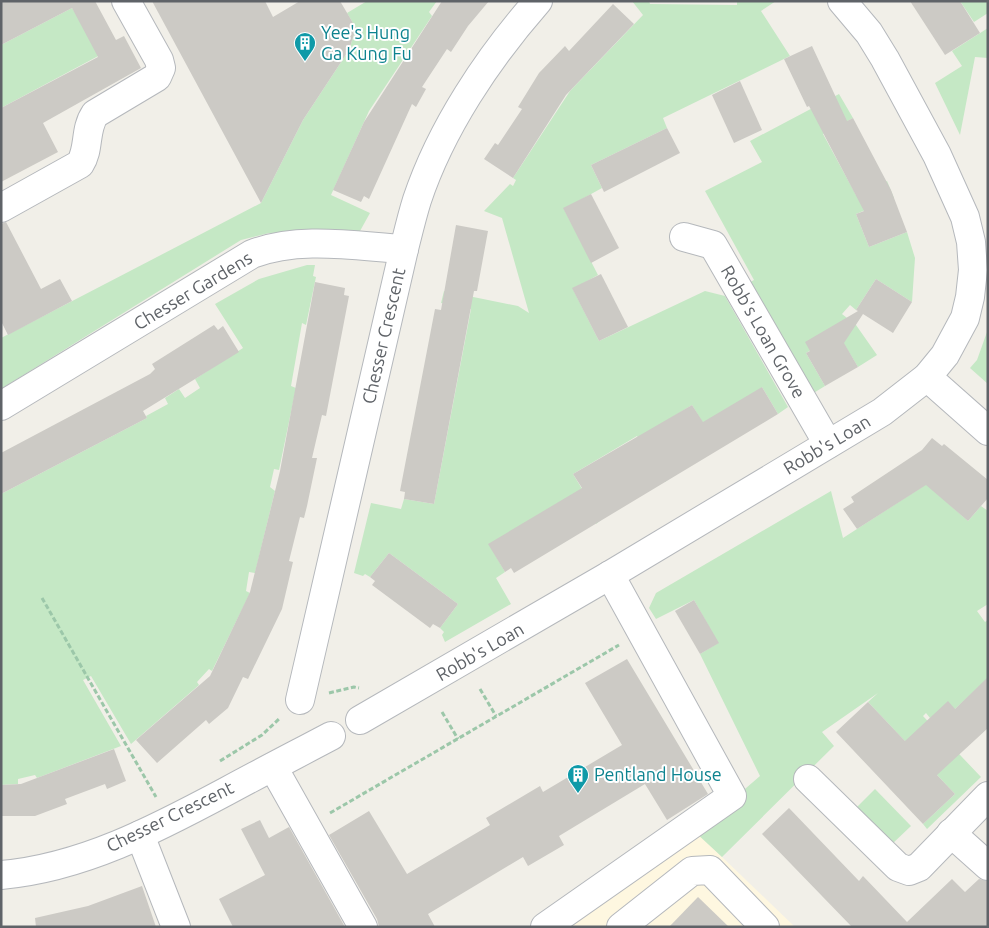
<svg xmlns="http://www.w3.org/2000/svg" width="989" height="928" font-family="Ubuntu,sans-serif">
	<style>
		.commercial { fill: #fef7e0 }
		.green { fill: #c5e8c5 }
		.building { fill: #cccac5 }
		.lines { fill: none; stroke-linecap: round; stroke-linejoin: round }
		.minor-casing { stroke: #b5b8bc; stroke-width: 30 }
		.path { stroke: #9cc7a9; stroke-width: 3; stroke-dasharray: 5 2.5; stroke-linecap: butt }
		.minor { stroke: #fff; stroke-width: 28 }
		.labels { text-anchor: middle; stroke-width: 4; stroke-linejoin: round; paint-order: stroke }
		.culture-label { font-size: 18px; fill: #0d838f; stroke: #fff; text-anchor: start }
		.street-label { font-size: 18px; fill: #5f6368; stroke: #fff }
	</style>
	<rect width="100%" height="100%" fill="#f1efe8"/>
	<polygon class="commercial" points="696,832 795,927 563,927"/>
	<g class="green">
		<polygon points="367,1 437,1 429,12 432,16 369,111 331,195 370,213 360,231 269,233 241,240 1,389 1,338 261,203 303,120 349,50 356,28 347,13"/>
		<polygon points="632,1 649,1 650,4 737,5 737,1 776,1 761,11 790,56 663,118 667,128 591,165 602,188 564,209 598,275 573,289 599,341 705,291 725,296 788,407 778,414 762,387 719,449 692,405 653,429 670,478 665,482 637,436 573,474 601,520 596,524 593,519 489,544 505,572 496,578 511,604 445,642 442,635 444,632 440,628 458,604 389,553 370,577 365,574 363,576 354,573 371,503 401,509 404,499 434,504 471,309 441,303 444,291 518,306 529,313 502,218 484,211 510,184 513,186 516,180 513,178 570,91 643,15"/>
		<polygon points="960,1 988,1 988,13 974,22"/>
		<polygon points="72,8 102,54 1,108 1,45"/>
		<polygon points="988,28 988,58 975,57 960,135 935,83 962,66 952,51"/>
		<polygon points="839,94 853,118 823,134 856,195 887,181 894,198 856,214 869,247 907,232 915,258 912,302 876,279 856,310 850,305 842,314 856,325 877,355 858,367 838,334 806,353 825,386 812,394 745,285 754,280 705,191 762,162 750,141"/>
		<polygon points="307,265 315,265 313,276 316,277 306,325 302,323 291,386 296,388 279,470 274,469 270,487 275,491 255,573 249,572 246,591 250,593 212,671 209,669 197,682 199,685 131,744 91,676 83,680 121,746 37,778 35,775 18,779 18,784 1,785 1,494 147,418 146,416 168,404 165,398 179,389 185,398 200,388 195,379 243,348 215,304 259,279"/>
		<polygon points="987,332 988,333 988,384 970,368 977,360"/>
		<polygon points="915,475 957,496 950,505 968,521 981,506 988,511 988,604 977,611 985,622 988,620 988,678 955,709 930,718 926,713 923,716 981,777 927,829 923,824 955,794 868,702 878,693 822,732 834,746 722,857 695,832 760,776 700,654 718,643 694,600 656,619 649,608 656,593 831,491 843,538 922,487"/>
		<polygon points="875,789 911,826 891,845 856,808"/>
	</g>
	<g class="building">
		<polygon points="1,1 95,1 116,40 124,36 141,68 43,123 58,152 1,182 1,108 98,57 72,8 1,45"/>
		<polygon points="152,1 265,1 273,17 300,1 340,1 356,28 349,50 303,120 261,203"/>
		<polygon points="442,1 489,1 468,26 451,52 447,49 422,87 426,89 416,107 412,104 369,199 364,196 361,202 333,190 364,122"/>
		<polygon points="910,1 960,1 980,33 945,55"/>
		<polygon points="613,4 634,24 566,95 513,178 484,159 495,143 498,145 522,109 518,107 539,73 565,46 569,51"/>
		<polygon points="812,46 847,121 853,118 891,190 907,232 869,247 856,214 864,211 809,106 807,107 784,59"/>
		<polygon points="740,81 762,130 734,143 712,95"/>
		<polygon points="667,128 680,153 604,192 591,165"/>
		<polygon points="591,194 619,248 591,263 563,208"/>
		<polygon points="6,222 41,289 60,279 72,301 8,335 1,321 1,224"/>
		<polygon points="456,225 488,231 477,291 474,291 434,504 404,499 405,492 400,491 435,309 441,310"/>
		<polygon points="601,274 628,327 599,341 572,288"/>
		<polygon points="876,279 912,302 893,333 863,314 844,343 858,367 825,386 806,353 810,351 805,342 858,311 856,310"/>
		<polygon points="315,282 345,288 344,295 349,296 326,416 322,415 312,458 317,458 307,506 304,518 300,517 289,561 293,562 282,609 248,679 243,677 228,708 209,724 206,720 157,763 136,740 210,676 250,592 280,471"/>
		<polygon points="214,325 218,330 223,326 239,352 143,411 147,418 1,494 1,453 150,374 155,369 152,364"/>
		<polygon points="762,387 778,414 514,573 511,568 505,572 488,544 582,488 573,474 692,405 703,422"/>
		<polygon points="932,438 942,446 944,444 988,480 988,498 968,521 926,485 857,529 843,509 854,502 851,497 922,450"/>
		<polygon points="389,553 458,604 440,628 433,624 430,628 372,585 375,581 370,577"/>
		<polygon points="694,600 719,643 700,654 675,611"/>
		<polygon points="627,659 708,794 667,820 645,784 559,836 564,845 528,866 523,857 428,914 435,927 379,927 377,919 329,835 369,811 407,874 490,825 486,818 540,786 543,792 622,745 585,683"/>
		<polygon points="988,677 988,728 937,775 955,794 923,824 836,732 868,702 905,741 948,701 955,709"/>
		<polygon points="114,749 126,781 107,789 105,784 65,799 67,804 35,816 1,816 1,785 21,784"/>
		<polygon points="789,808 859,881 863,876 907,922 952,879 965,892 979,879 988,881 988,927 852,927 762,834"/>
		<polygon points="260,820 269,838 289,827 345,927 233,927 219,899 265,875 241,829"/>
		<polygon points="142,886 156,927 36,927 35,918 88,906"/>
		<polygon points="698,897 729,927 669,927"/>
	</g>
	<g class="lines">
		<g class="minor-casing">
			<g id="minor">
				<path d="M1 208 80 164C90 149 84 130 95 114L157 77 161 68 159 60 126 1"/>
				<polyline points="684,237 713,245 828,444"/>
				<polyline points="927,377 988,431"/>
				<path d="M1 406 252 254C300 236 354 246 404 249"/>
				<path d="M300 700 404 249C408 233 412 216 417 200 441 128 488 58 538 1"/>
				<polyline points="360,720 610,575 882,412 927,377 945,355 965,318 970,297 973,270 971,242 965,217 937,155 885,59 869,33 842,1"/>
				<polyline points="273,767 363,927"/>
				<polyline points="808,779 898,867 909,871 919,867 988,796"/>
				<polyline points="951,833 988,866"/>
				<polyline points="140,835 176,927"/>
				<path d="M1 875C82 868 156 829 227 791 262 772 297 754 331 736"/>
				<polyline points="545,927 732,796 610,575"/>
				<polyline points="621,927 692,871 710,870 765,927"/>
			</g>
		</g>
		<g class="path">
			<polyline points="42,598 156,797"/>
			<polyline points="480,689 496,716"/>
			<polyline points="329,693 354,687 359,688"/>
			<polyline points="442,712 458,739"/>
			<polyline points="220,761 262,735 280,718"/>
			<polyline points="330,813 619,645"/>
		</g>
		<use href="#minor" class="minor"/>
	</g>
	<defs>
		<g id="building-pin" transform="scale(1.125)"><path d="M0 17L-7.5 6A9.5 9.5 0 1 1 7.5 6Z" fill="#0f9aa8" stroke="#fff"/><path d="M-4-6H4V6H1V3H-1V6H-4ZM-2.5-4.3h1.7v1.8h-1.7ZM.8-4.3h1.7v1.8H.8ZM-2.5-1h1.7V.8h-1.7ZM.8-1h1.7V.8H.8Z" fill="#fff"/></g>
	</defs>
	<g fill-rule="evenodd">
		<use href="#building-pin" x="305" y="43"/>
		<use href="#building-pin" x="578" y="775"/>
	</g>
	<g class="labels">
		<g class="culture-label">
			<text x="321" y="39">Yee's Hung<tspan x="321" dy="21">Ga Kung Fu</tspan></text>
			<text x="594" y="781">Pentland House</text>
		</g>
		<g class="street-label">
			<text transform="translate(193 291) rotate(-31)" y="6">Chesser Gardens</text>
			<text transform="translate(763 332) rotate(60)" y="6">Robb's Loan Grove</text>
			<text transform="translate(384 336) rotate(-77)" y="6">Chesser Crescent</text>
			<text transform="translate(827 445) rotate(-31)" y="6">Robb's Loan</text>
			<text transform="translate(480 652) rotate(-30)" y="6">Robb's Loan</text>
			<text transform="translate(170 817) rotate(-26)" y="6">Chesser Crescent</text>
		</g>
	</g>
	<rect width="989" height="928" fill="none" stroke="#5f6368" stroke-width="5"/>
</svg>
